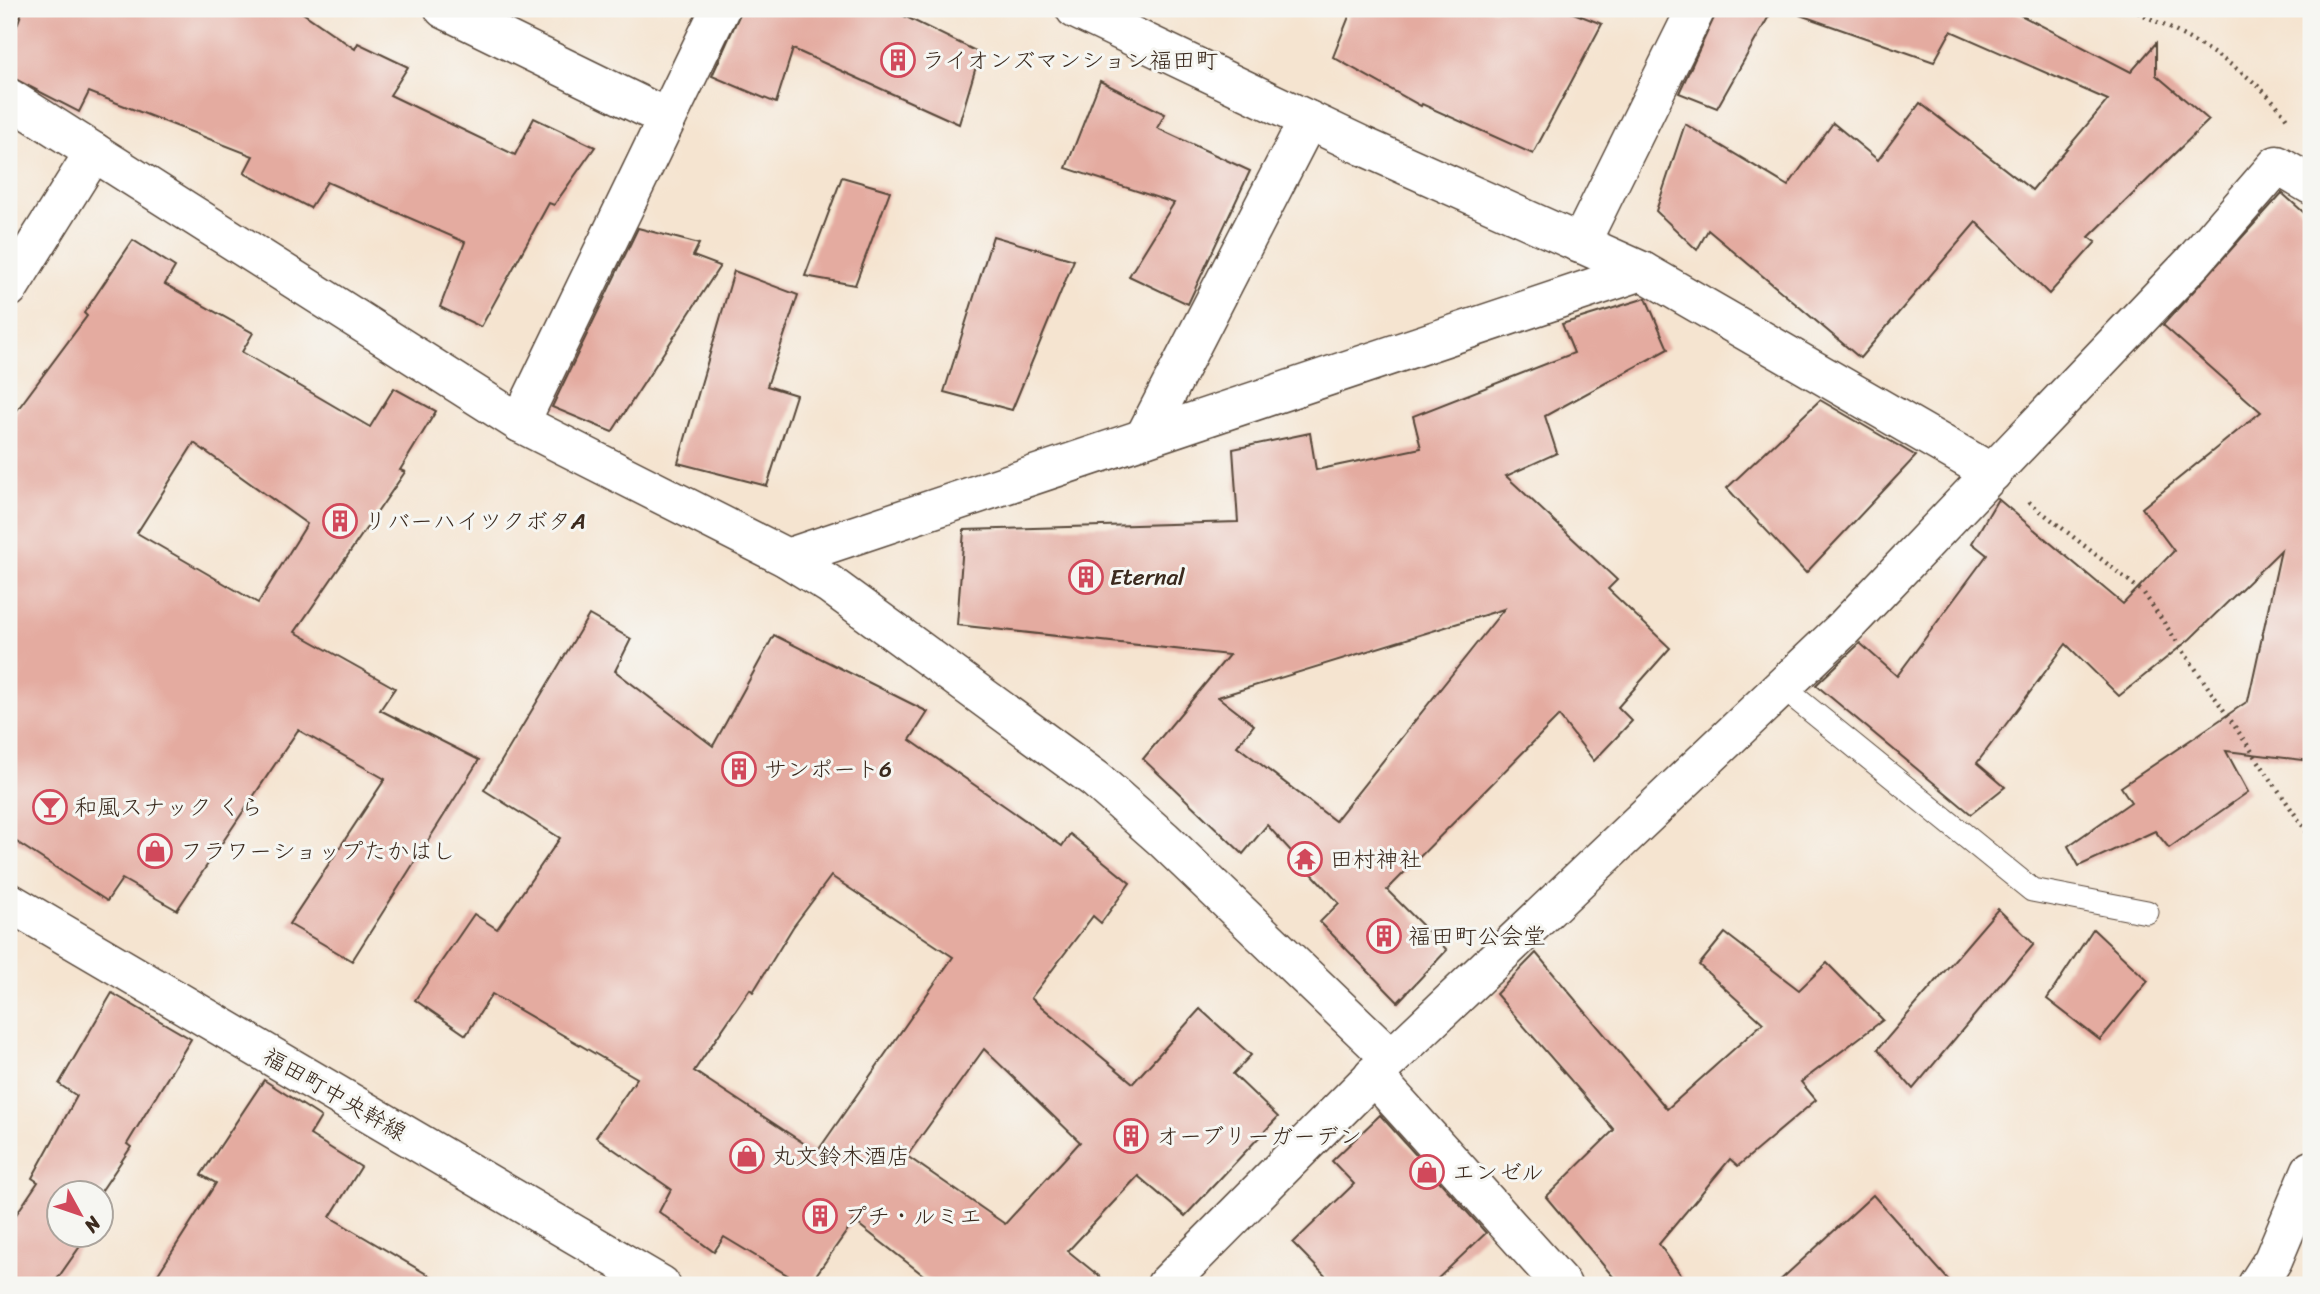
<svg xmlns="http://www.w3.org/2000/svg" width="2320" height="1294" font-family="Sriracha,'Klee One',sans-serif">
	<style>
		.building { fill: #e4aba0; fill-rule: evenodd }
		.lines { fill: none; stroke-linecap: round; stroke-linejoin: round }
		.service-casing { stroke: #574639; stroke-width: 25 }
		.minor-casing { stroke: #574639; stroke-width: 41 }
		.trunk-casing { stroke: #574639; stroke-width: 41 }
		.path { stroke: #574639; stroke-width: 4.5; stroke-dasharray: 2 5; stroke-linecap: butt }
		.service { stroke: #fff; stroke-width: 23 }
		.minor { stroke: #fff; stroke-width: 38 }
		.trunk { stroke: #fff; stroke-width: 38 }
		.labels { text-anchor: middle; stroke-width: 6; stroke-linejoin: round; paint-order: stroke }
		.poi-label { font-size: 23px; fill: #3b2a1e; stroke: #f6f6f2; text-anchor: start }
		.street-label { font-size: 23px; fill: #3b2a1e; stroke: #f6f6f2 }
	</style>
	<rect width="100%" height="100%" fill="#f6f6f2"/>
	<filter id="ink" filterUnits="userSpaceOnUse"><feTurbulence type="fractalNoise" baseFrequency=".0143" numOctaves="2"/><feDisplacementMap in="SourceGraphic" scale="14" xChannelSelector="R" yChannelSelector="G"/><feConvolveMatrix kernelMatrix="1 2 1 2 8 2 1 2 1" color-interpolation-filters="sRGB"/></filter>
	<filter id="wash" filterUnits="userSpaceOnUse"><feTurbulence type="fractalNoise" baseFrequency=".00686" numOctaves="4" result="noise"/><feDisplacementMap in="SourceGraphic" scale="28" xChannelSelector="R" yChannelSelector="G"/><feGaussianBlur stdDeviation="1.57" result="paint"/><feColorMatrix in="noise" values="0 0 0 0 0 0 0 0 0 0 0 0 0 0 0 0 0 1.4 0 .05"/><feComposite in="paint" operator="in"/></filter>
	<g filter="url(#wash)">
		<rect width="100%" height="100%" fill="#f5e4d0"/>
		<g id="blocks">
			<g class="building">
				<polygon points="23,9 297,9 355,49 358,43 408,67 390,95 515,155 534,118 595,147 554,205 549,203 481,327 440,307 465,242 327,182 310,208 244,173 253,156 89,92 79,112 9,76 9,47"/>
				<polygon points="742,9 890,9 980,53 959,124 793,49 776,103 712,76"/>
				<polygon points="1352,9 1563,9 1602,24 1533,154 1422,104 1421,106 1333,57"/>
				<polygon points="1718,9 1773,9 1717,108 1679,93"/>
				<polygon points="1801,9 2009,9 2131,72 2156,43 2156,75 2209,120 2089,237 2096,242 2049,294 1976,222 1860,358 1708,230 1697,250 1656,211 1685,124 1788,186 1833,123 1878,160 1920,103 2032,190 2108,100 1951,31 1934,62 1800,15"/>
				<polygon points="1100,81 1165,114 1157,128 1250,171 1188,304 1129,276 1174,203 1066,168"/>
				<polygon points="842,177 890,191 855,285 805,276"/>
				<polygon points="2282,193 2311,219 2311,761 2226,751 2248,792 2169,848 2155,831 2079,866 2068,846 2131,802 2121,787 2248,701 2281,550 2190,639 2119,696 2066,644 1977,763 2005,787 1971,814 1816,685 1860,643 1897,676 1987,555 1972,543 1998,499 2123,604 2174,551 2142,508 2261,412 2163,325"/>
				<polygon points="638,228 699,244 693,256 720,266 612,432 552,407"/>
				<polygon points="993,236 1074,260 1012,410 944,392"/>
				<path d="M133 240 175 267 165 284 253 333 242 352 370 427 394 388 436 411 400 470 405 472 295 632 395 688 380 710 479 760 352 961 289 924 385 779 298 730 177 910 122 879 107 901 9 837V421L87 316 84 313ZM194 443 307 524 258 603 137 533Z"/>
				<polygon points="734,271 798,295 767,386 796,395 767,486 678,463"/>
				<path d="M1646 298 1668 349 1545 416 1557 453 1506 476 1617 580 1608 589 1670 648 1618 707 1632 721 1594 761 1559 716 1387 890 1447 950 1398 1002 1320 922 1339 903 1267 825 1243 854 1143 759 1229 655 957 625 964 530 1238 522 1233 449 1310 433 1316 470 1421 448 1413 416 1574 353 1562 324ZM1504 609 1335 821 1237 746 1254 725 1218 697Z"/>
				<polygon points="1820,400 1916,456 1806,573 1727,488"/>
				<path d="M589 615 631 639 615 671 713 746 774 635 928 712 910 740 1062 846 1070 834 1130 883 1101 923 1093 916 1031 998 1133 1083 1200 1009 1251 1055 1233 1074 1278 1117 1185 1216 1138 1176 1068 1251 1110 1285H936L854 1221 809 1285H804L724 1237 714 1252 659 1212 671 1189 596 1137 637 1078 492 994 466 1035 415 1000 474 914 497 929 560 838 484 790ZM831 876 953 957 817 1152 694 1071 750 989 753 992 793 927ZM984 1049 1080 1142 1005 1224 907 1156Z"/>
				<polygon points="1998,909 2034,944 1913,1089 1878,1049"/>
				<polygon points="2093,929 2148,981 2100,1040 2047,999"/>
				<polygon points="1725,933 1799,990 1827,963 1883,1020 1801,1082 1816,1100 1738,1166 1730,1159 1659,1244 1688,1285 1620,1285 1546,1197 1614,1130 1496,994 1536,953 1667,1109 1763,1023 1699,965"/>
				<polygon points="112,993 191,1039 127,1144 131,1147 100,1193 60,1193 60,1235 71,1235 83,1242 53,1285 9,1285 9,1225 38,1182 32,1178 77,1096 59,1084"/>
				<polygon points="264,1080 321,1117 310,1135 361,1167 330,1217 445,1285 151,1285 216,1183 201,1175"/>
				<polygon points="1380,1115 1486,1233 1431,1285 1334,1285 1293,1243 1354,1184 1332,1161"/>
				<polygon points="1873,1195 1953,1285 1775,1285"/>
			</g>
		</g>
	</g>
	<g filter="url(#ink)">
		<use href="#blocks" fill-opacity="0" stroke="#574639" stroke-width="2"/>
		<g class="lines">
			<g class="service-casing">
				<polyline id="service" points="1782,687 2032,890 2147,912"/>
			</g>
			<g class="minor-casing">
				<g id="minor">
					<polyline points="444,9 667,118"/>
					<polyline points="1075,9 1365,147 1642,271"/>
					<polyline points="9,98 520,423 787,558 829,584 1095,779 1163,839 1391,1058"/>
					<polyline points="1580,244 1696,9"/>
					<polyline points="9,288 94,152"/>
					<polyline points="520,423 720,9"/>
					<polyline points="1144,438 1308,120"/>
					<polyline points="787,558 1642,271 1992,473"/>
					<polyline points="9,902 661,1285"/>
					<polyline points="1373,1075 1562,1285"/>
					<polyline points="1166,1285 1381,1068 1843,629 2193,262 2277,165 2311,185"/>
				</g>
			</g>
			<g class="trunk-casing">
				<polyline id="trunk" points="2257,1285 2273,1260 2311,1170"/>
			</g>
			<g class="path">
				<path d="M2132 9C2183 35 2258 71 2288 121"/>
				<polyline points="2029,502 2143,592 2311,838"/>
			</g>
			<use href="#service" class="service"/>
			<use href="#minor" class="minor"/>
			<use href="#trunk" class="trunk"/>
		</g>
	</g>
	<defs>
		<g id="building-ring" transform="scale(1.75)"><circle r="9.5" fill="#f6f6f2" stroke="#d1495b" stroke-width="1.5"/><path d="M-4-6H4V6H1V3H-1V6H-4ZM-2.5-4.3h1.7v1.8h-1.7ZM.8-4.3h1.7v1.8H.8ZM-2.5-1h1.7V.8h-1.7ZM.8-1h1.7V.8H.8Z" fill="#d1495b"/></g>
		<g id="bar-ring" transform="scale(1.75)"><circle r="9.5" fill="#f6f6f2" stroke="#d1495b" stroke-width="1.5"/><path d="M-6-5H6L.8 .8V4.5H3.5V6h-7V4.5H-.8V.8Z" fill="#d1495b"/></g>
		<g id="shop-ring" transform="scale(1.75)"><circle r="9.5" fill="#f6f6f2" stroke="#d1495b" stroke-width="1.5"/><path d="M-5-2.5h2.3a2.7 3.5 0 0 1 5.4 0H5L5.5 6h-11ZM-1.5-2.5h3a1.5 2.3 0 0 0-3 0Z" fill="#d1495b"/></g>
		<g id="temple-ring" transform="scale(1.75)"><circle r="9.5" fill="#f6f6f2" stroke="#d1495b" stroke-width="1.5"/><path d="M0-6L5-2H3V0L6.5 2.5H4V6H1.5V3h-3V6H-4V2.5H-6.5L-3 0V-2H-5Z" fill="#d1495b"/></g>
	</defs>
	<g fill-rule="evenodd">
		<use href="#building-ring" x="898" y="60"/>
		<use href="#building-ring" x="340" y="521"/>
		<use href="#building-ring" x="1086" y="577"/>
		<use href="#building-ring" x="739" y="769"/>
		<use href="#bar-ring" x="50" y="807"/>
		<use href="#shop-ring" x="155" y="851"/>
		<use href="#temple-ring" x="1305" y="859"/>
		<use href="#building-ring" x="1384" y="936"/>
		<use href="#building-ring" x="1131" y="1136"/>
		<use href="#shop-ring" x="747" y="1156"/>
		<use href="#shop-ring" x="1427" y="1172"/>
		<use href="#building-ring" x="820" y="1216"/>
	</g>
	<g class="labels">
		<g class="poi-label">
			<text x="922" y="68">ライオンズマンション福田町</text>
			<text x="364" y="529">リバーハイツクボタA</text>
			<text x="1110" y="585">Eternal</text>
			<text x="764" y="777">サンポート6</text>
			<text x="74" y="815">和風スナック くら</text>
			<text x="180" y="859">フラワーショップたかはし</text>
			<text x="1330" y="867">田村神社</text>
			<text x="1408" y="944">福田町公会堂</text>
			<text x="1156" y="1144">オーブリーガーデン</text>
			<text x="772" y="1164">丸文鈴木酒店</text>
			<text x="1452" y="1180">エンゼル</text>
			<text x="844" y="1224">プチ・ルミエ</text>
		</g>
		<g class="street-label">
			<text transform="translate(335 1094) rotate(30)" y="8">福田町中央幹線</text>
		</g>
	</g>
	<rect width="2320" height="1294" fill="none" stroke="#f6f6f2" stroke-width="35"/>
	<g transform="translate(80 1214) rotate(130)"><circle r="33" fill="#f6f6f2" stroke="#aba49d" stroke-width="2"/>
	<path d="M0-5L12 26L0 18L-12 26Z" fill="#d1495b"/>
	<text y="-10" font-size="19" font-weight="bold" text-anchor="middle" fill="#3b2a1e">N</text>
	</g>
</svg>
